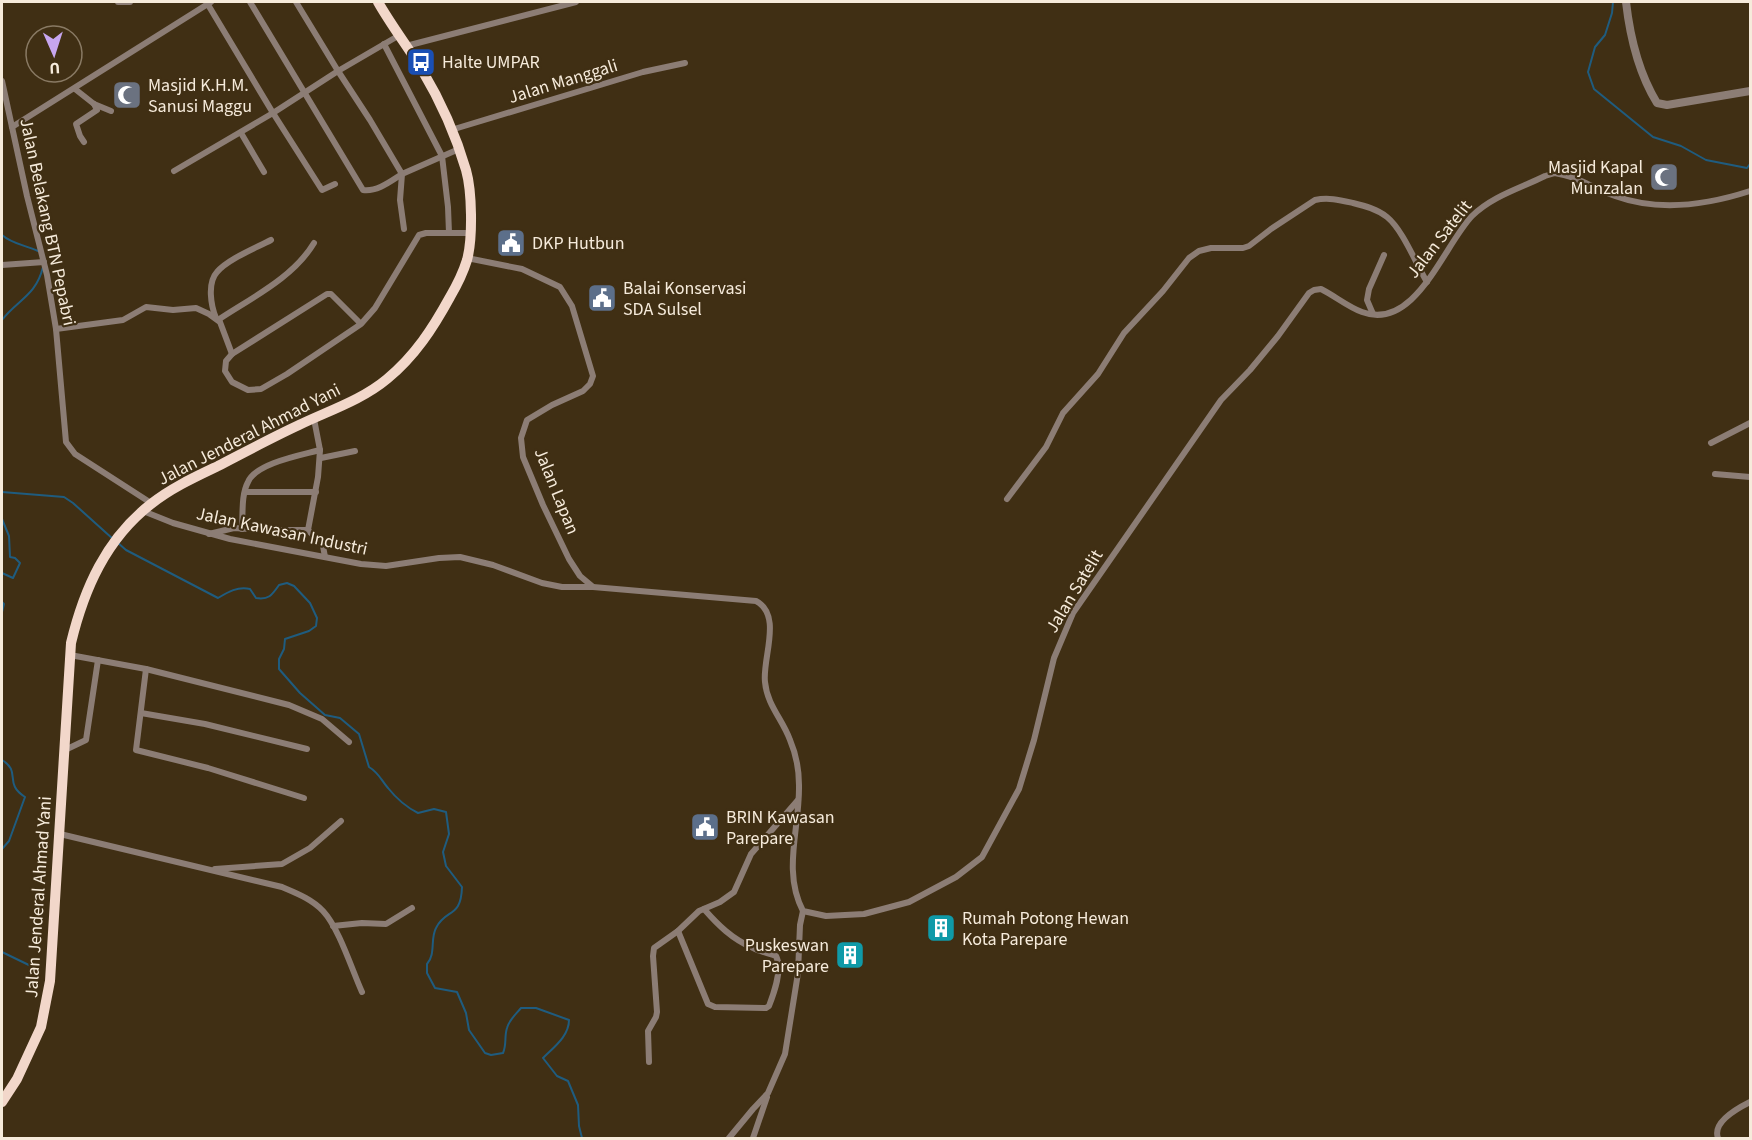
<svg xmlns="http://www.w3.org/2000/svg" width="1752" height="1140" font-family="'Source Sans 3',sans-serif">
	<style>
		.lines { fill: none; stroke-linecap: round; stroke-linejoin: round }
		.stream { stroke: #1f5c7f; stroke-width: 2 }
		.minor-tunnel { stroke: #5b4b32; stroke-width: 6; stroke-dasharray: 6 3; stroke-linecap: butt }
		.minor { stroke: #8c7d75; stroke-width: 6 }
		.tertiary { stroke: #8c7d75; stroke-width: 8 }
		.trunk { stroke: #f2d7ca; stroke-width: 10 }
		.labels { text-anchor: middle; stroke-width: 4.5; stroke-linejoin: round; paint-order: stroke }
		.poi-label { font-size: 18px; fill: #f6ebdb; stroke: #402f14; text-anchor: start }
		.street-label { font-size: 18px; fill: #f6ebdb; stroke: #402f14 }
	</style>
	<rect width="100%" height="100%" fill="#402f14"/>
	<g class="lines">
		<g class="stream">
			<polyline points="1613,2 1612,13 1605,35 1595,47 1588,72 1594,89 1653,137 1681,146 1706,160 1747,168 1750,164"/>
			<path d="M2 235C12 244 25 245 38 251"/>
			<path d="M2 320C17 300 36 296 43 267"/>
			<polyline points="2,492 64,497 73,503 113,539"/>
			<polyline points="2,519 9,536 10,557 15,558 20,563 13,578 2,573"/>
			<path d="M118 543 126 550 218 598C228 592 238 586 250 589L256 598C269 600 272 595 279 585L287 583 294 586 310 603 317 618 316 626 309 631 285 639 284 649 279 659V669L300 693 325 715 340 718 359 734 369 767C379 773 381 780 388 788 396 798 406 807 418 813L434 809 446 812 449 834 443 852 446 866 462 887C461 919 446 908 436 928 430 939 436 954 427 964V973L435 988 457 992 466 1013 469 1030 485 1053 491 1055 503 1053C507 1044 504 1037 507 1028 509 1020 516 1014 521 1008H536L569 1020C569 1036 554 1047 543 1058L557 1076 568 1081 578 1105 579 1126 582 1138"/>
			<polyline points="2,602 4,604 2,612"/>
			<path d="M2 760C22 772 3 783 25 797L9 841 2 849"/>
			<polyline points="2,952 35,968 35,980"/>
		</g>
		<polyline class="minor-tunnel" points="264,530 279,530"/>
		<g class="minor">
			<polyline points="118,2 130,2"/>
			<path d="M250 2 363 190C377 192 391 181 402 174"/>
			<polyline points="296,2 338,71 398,36"/>
			<polyline points="207,3 273,113 338,71 370,120 402,174 459,149"/>
			<polyline points="384,44 442,156 448,207 449,233"/>
			<polyline points="406,46 576,2"/>
			<polyline points="2,81 27,196 47,275 56,329 66,442 75,454 151,503"/>
			<polyline points="75,89 94,104 111,111"/>
			<polyline points="12,127 211,2"/>
			<polyline points="451,130 643,72 685,63"/>
			<polyline points="241,133 264,172"/>
			<polyline points="84,142 80,136 76,124 97,110 94,104"/>
			<polyline points="174,171 273,113 322,190 335,184"/>
			<polyline points="402,174 400,200 404,229"/>
			<polyline points="467,258 522,269 560,287 572,306 593,376 590,384 583,391 552,405 527,420 521,438 523,457 543,505 569,559 580,576 592,586"/>
			<polyline points="2,265 44,262"/>
			<polyline points="1373,314 1367,300 1369,289 1384,255"/>
			<path d="M216 318C211 306 207 283 217 272 228 259 256 248 271 240"/>
			<path d="M218 320C251 298 293 278 314 243"/>
			<polyline points="361,324 331,294 327,294 232,354 226,361 225,371 232,382 248,390 261,389 287,374 361,324 375,308 419,235 426,233 470,233"/>
			<polyline points="56,329 123,320 146,307 173,310 196,308 209,314 220,322 232,354"/>
			<polyline points="1711,443 1750,423"/>
			<polyline points="321,458 355,451"/>
			<polyline points="1715,474 1750,477"/>
			<polyline points="246,492 316,492"/>
			<path d="M1007 499 1046 447 1063 413 1098 374 1124 333 1163 291 1189 258 1199 251 1211 248H1243L1249 246 1271 229 1315 200C1328 197 1340 200 1353 203 1365 206 1377 209 1387 217 1403 230 1416 264 1427 282"/>
			<path d="M143 511 173 523 230 539 361 564 386 566 439 558 460 557 493 565 542 583 562 587H593L756 601C783 615 762 659 765 682 767 705 783 720 790 740 796 754 799 770 799 785 800 828 782 871 803 911L826 916 864 914 909 902 956 877 982 857 1019 789 1034 740 1054 658 1073 613 1221 400 1250 370 1278 336 1309 293 1314 290 1321 289C1335 296 1348 307 1362 312 1415 332 1444 245 1472 216 1492 196 1521 188 1545 176L1555 173 1564 175C1582 179 1597 190 1615 196 1659 212 1707 205 1750 191"/>
			<path d="M242 529C243 514 241 495 248 482 256 463 302 455 320 450L314 419"/>
			<polyline points="279,530 308,530 323,546 325,557"/>
			<polyline points="308,530 318,477 320,450"/>
			<polyline points="209,534 234,528 264,530"/>
			<polyline points="70,655 146,669 289,705 322,719 349,742"/>
			<polyline points="146,669 136,750 208,768 304,798"/>
			<polyline points="141,713 205,724 307,749"/>
			<polyline points="65,750 86,740 98,660"/>
			<path d="M60 834 282 887C296 893 312 899 323 911 339 928 352 970 362 992"/>
			<polyline points="215,869 282,864 310,848 341,821"/>
			<polyline points="333,926 362,923 386,924 412,908"/>
			<path d="M678 931 708 1004 715 1007 766 1008 769 1006C774 993 783 969 776 956 768 953 760 952 753 948 732 939 718 925 704 909"/>
			<polyline points="649,1062 648,1031 656,1017 657,1012 653,956 654,948 678,931 699,911 720,902 734,892 751,854 798,800"/>
			<polyline points="729,1138 753,1109 768,1093 785,1054 798,973 800,925 803,911"/>
			<polyline points="753,1138 767,1097"/>
			<path d="M1718 1138C1712 1122 1738 1108 1750 1102"/>
		</g>
		<path class="tertiary" d="M1626 2C1630 37 1638 72 1657 103L1667 105 1750 91"/>
		<path class="trunk" d="M2 1102 17 1079 41 1027 50 981 71 643C84 589 106 539 151 504 171 488 195 477 218 466 245 452 271 438 299 425 328 411 362 400 387 379 415 356 433 328 450 297 457 285 463 273 467 260 473 238 472 191 466 170 456 136 440 100 422 70 408 47 391 25 378 2"/>
	</g>
	<defs>
		<g id="bus-square" transform="scale(1.5)"><rect x="-9" y="-9" width="18" height="18" rx="4" fill="#1a4fb4" stroke="#402f14"/><path d="M-5-6H5V4H4V6H2V4H-2V6H-4V4H-5ZM-3.5-4V0h7V-4ZM-3.5 1.2v1.5H-2V1.2ZM2 1.2v1.5H3.5V1.2Z" fill="#fff"/></g>
		<g id="mosque-square" transform="scale(1.5)"><rect x="-9" y="-9" width="18" height="18" rx="4" fill="#6b7280" stroke="#402f14"/><path d="M3.5-4.9A6 6 0 1 0 3.5 4.9A5 5 0 1 1 3.5-4.9Z" fill="#fff"/></g>
		<g id="civic-square" transform="scale(1.5)"><rect x="-9" y="-9" width="18" height="18" rx="4" fill="#5c6f8a" stroke="#402f14"/><path d="M-.6-6.5H3V-4.5H.6V-3L4-1V1h2V6H-6V1h2V-1L-.6-3ZM-1.2 2.5V6h2.4V2.5Z" fill="#fff"/></g>
		<g id="building-square" transform="scale(1.5)"><rect x="-9" y="-9" width="18" height="18" rx="4" fill="#0f9aa8" stroke="#402f14"/><path d="M-4-6H4V6H1V3H-1V6H-4ZM-2.5-4.3h1.7v1.8h-1.7ZM.8-4.3h1.7v1.8H.8ZM-2.5-1h1.7V.8h-1.7ZM.8-1h1.7V.8H.8Z" fill="#fff"/></g>
	</defs>
	<g fill-rule="evenodd">
		<use href="#bus-square" x="421" y="62"/>
		<use href="#mosque-square" x="127" y="95"/>
		<use href="#mosque-square" x="1664" y="177"/>
		<use href="#civic-square" x="511" y="243"/>
		<use href="#civic-square" x="602" y="298"/>
		<use href="#civic-square" x="705" y="827"/>
		<use href="#building-square" x="941" y="928"/>
		<use href="#building-square" x="850" y="955"/>
	</g>
	<g class="labels">
		<g class="poi-label">
			<text x="442" y="68">Halte UMPAR</text>
			<text x="148" y="91">Masjid K.H.M.<tspan x="148" dy="21">Sanusi Maggu</tspan></text>
			<text x="1643" y="173" text-anchor="end">Masjid Kapal<tspan x="1643" dy="21">Munzalan</tspan></text>
			<text x="532" y="249">DKP Hutbun</text>
			<text x="623" y="294">Balai Konservasi<tspan x="623" dy="21">SDA Sulsel</tspan></text>
			<text x="726" y="823">BRIN Kawasan<tspan x="726" dy="21">Parepare</tspan></text>
			<text x="962" y="924">Rumah Potong Hewan<tspan x="962" dy="21">Kota Parepare</tspan></text>
			<text x="829" y="951" text-anchor="end">Puskeswan<tspan x="829" dy="21">Parepare</tspan></text>
		</g>
		<g class="street-label">
			<text transform="translate(563 81) rotate(-17)" y="6">Jalan Manggali</text>
			<text transform="translate(48 222) rotate(78)" y="6">Jalan Belakang BTN Pepabri</text>
			<text transform="translate(1439 239) rotate(-52)" y="6">Jalan Satelit</text>
			<text transform="translate(249 434) rotate(-27)" y="6">Jalan Jenderal Ahmad Yani</text>
			<text transform="translate(557 491) rotate(68)" y="6">Jalan Lapan</text>
			<text transform="translate(282 531) rotate(12)" y="6">Jalan Kawasan Industri</text>
			<text transform="translate(1074 591) rotate(-59)" y="6">Jalan Satelit</text>
			<text transform="translate(38 897) rotate(-86)" y="6">Jalan Jenderal Ahmad Yani</text>
		</g>
	</g>
	<rect width="1752" height="1140" fill="none" stroke="#f6ebdb" stroke-width="6"/>
	<g transform="translate(54 54) rotate(177)"><circle r="28" fill="#402f14" stroke="#897a64" stroke-width="1.5"/>
	<path d="M0-4.5L10 22L0 15L-10 22Z" fill="#c7a6ef"/>
	<text y="-9" font-size="16" font-weight="bold" text-anchor="middle" fill="#f6ebdb">U</text>
	</g>
</svg>
